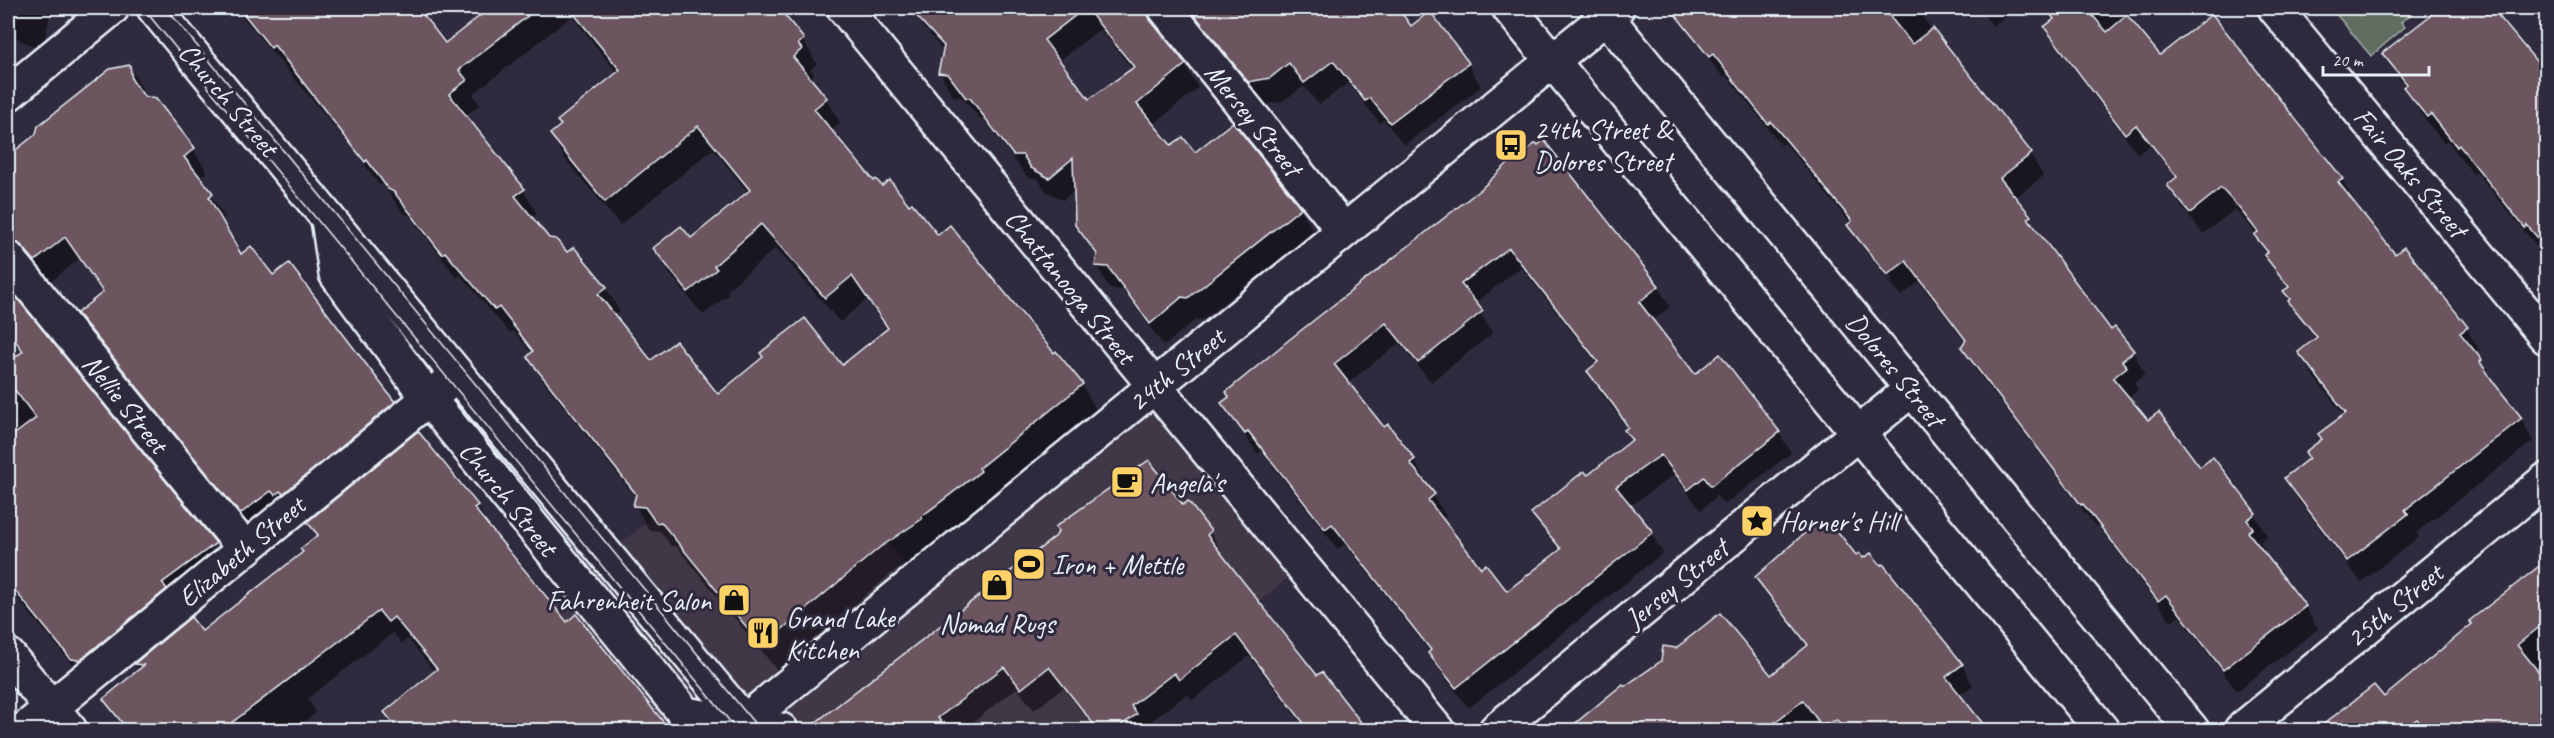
<svg xmlns="http://www.w3.org/2000/svg" width="2554" height="738" font-family="Caveat,sans-serif">
	<style>
		.built { fill: #413747 }
		.green { fill: #616d61; stroke: #a4afac; stroke-width: 1.5 }
		.shadow { fill: #0007; fill-rule: evenodd }
		.building { fill: #6c545f; stroke: #e8f1f8; stroke-width: 1.5; fill-rule: evenodd }
		.lines { fill: none; stroke-linecap: round; stroke-linejoin: round }
		.minor-casing { stroke: #e8f1f8; stroke-width: 38 }
		.major-casing { stroke: #e8f1f8; stroke-width: 38 }
		.minor { stroke: #2f2a3d; stroke-width: 33 }
		.major { stroke: #2f2a3d; stroke-width: 33 }
		.tram { stroke: #e8f1f8; stroke-width: 1.5 }
		.labels { text-anchor: middle; stroke-width: 6; stroke-linejoin: round; paint-order: stroke }
		.street-label { font-size: 28px; fill: #e8f1f8; stroke: #2f2a3d }
		.poi-label { font-size: 28px; fill: #e8f1f8; stroke: #2f2a3d; text-anchor: start }
	</style>
	<rect width="100%" height="100%" fill="#2f2a3d"/>
	<filter id="ink" filterUnits="userSpaceOnUse"><feTurbulence type="fractalNoise" baseFrequency=".0167" numOctaves="2"/><feDisplacementMap in="SourceGraphic" scale="12" xChannelSelector="R" yChannelSelector="G"/><feConvolveMatrix kernelMatrix="1 2 1 2 8 2 1 2 1" color-interpolation-filters="sRGB"/></filter>
	<g filter="url(#ink)">
		<polygon class="built" points="1154,400 1295,572 1103,730 392,730 781,412 925,588"/>
		<polygon class="green" points="2331,8 2419,8 2401,22 2405,27 2371,56"/>
		<g class="shadow">
			<polygon points="8,8 51,8 43,51 14,37 10,77 8,76"/>
			<path d="M235 8H365L383 30 411 8H416L444 45 493 8H777L803 40 817 64 811 69 814 74 809 79 826 99 840 123 831 131 873 183 909 208 1053 355 1056 353 1082 385 1096 410 992 493 994 496 934 542 935 544 893 572 777 670 676 546H671L660 531 649 530 635 505 637 499 543 381 529 357 532 354 514 331 510 333 460 275 457 278 410 216 403 213 382 183 380 186 355 151ZM572 16 618 74 551 134 565 159 620 225 713 149 749 193 691 240 655 249 669 273 703 315 729 294 727 290 776 248 840 322 867 299 888 330 842 367 717 396 651 362 614 317 620 312 606 288 573 249 567 254 548 239 531 219 537 214 523 190 465 116 480 105 473 94Z"/>
			<path d="M908 8H1396L1411 28 1430 13 1468 64 1481 87 1404 145 1384 120 1380 123 1348 83 1319 105 1304 86 1283 101 1263 105 1160 24 1159 33 1185 65 1198 88 1153 125 1171 147 1195 154 1232 124 1300 209 1314 232 1202 320 1196 319 1164 346 1123 290 1110 289 1097 266 1098 259 1076 225 1075 190 1063 200 1046 191 1038 178H1028L985 121 981 120 962 97 953 96 940 73 944 52ZM1100 29 1133 70 1089 101 1059 61Z"/>
			<path d="M1694 8H1936L1923 18 2030 154 2043 176 2015 198 2111 332 2115 329 2133 352 2145 374 2134 383 2138 390 2128 398 2147 422 2254 514 2267 536 2260 542 2265 550 2263 552 2305 607 2318 629 2237 691 2179 616 2172 622 2097 525 2095 526 1975 369 1962 347 1966 342 1919 282 1901 296 1862 247 1849 225 1851 224 1785 143 1781 145 1726 75 1723 77 1693 39 1680 18ZM1860 244H1864L1893 280 1891 282Z"/>
			<polygon points="1978,8 2017,8 1993,26"/>
			<polygon points="2043,8 2130,8 2123,13 2160,57 2212,16 2342,180 2355,201 2353,203 2395,256 2466,328 2479,350 2475,353 2493,384 2521,419 2533,441 2417,532 2419,537 2361,582 2298,500 2286,479 2311,459 2345,416 2312,375 2300,353 2316,340 2290,301 2285,292 2288,289 2257,235 2235,209 2203,234 2182,207 2169,185 2177,180 2150,145 2138,154 2059,49 2046,27 2053,21"/>
			<polygon points="2442,8 2464,8 2481,28 2546,77 2546,257 2476,172 2473,174 2447,140 2444,143 2421,114 2384,53"/>
			<polygon points="130,67 143,90 144,97 193,149 207,172 199,178 225,217 221,221 241,256 273,277 394,402 407,425 254,536 92,336 79,313 103,293 79,259 49,283 8,269 8,162 37,135 39,127 115,68"/>
			<path d="M1482 190 1658 286 1670 307 1652 321 1695 376 1779 432 1791 453 1724 505 1717 496 1701 510 1674 475 1630 506 1651 533 1663 553 1469 708 1442 674 1431 653 1345 544 1338 549 1261 451 1258 454 1223 404 1231 397 1228 393 1419 237ZM1521 267 1598 365 1589 372 1601 393 1629 428 1633 441 1588 477 1533 513 1560 552 1507 593 1481 570 1441 519 1446 516 1424 482 1426 481 1414 460 1387 426 1383 429 1348 383 1399 343 1431 382 1493 333 1474 304Z"/>
			<polygon points="8,289 214,544 227,566 86,681 22,604 8,581 10,547 8,549 8,365 22,354 8,335"/>
			<polygon points="1188,503 1210,532 1223,554 1221,556 1317,677 1321,674 1365,730 1296,730 1303,725 1249,656 1193,700 1187,694 1143,727 1145,730 1096,730 1063,688 1034,710 1017,688 963,730 824,730 819,723"/>
			<polygon points="477,505 490,528 567,624 667,730 396,730 386,713 435,672 408,639 402,644 393,633 308,698 316,713 293,730 125,730 105,699 139,671 136,665 191,619 202,633 304,553 317,537 309,523"/>
			<polygon points="1856,557 1880,567 1883,566 1962,665 1973,686 1959,696 1986,730 1824,730 1816,720 1802,730 1621,730 1614,723 1625,688 1770,677 1808,647 1769,597 1757,577"/>
			<polygon points="2546,560 2546,730 2319,730 2373,687 2384,699 2473,625 2471,621"/>
		</g>
		<g class="building">
			<polygon points="239,8 418,8 445,43 490,8 538,8 459,70 467,80 449,94 525,189 515,196 549,238 556,239 567,252 574,247 607,287 598,294 651,360 676,341 718,394 763,357 760,353 805,318 842,365 888,328 852,276 825,298 761,224 714,266 717,269 688,292 653,248 681,226 691,238 750,190 698,126 605,202 550,134 561,125 557,121 620,70 569,8 779,8 804,39 798,44 802,49 793,57 827,98 814,109 874,181 876,179 882,186 890,180 909,205 912,203 938,235 950,225 1054,353 1056,351 1083,384 979,468 981,471 921,517 922,519 879,548 762,646 661,522 656,523 645,507 633,506 636,494 527,357 533,351 499,307 495,310 445,252 442,254 394,192 388,189 367,160 365,162 274,45 271,48"/>
			<polygon points="909,8 1085,8 1044,40 1089,99 1134,67 1086,8 1147,8 1150,20 1186,64 1137,104 1171,145 1183,137 1195,152 1233,122 1301,208 1188,298 1182,297 1150,324 1108,267 1095,266 1097,254 1075,225 1073,158 1049,178 1031,168 1023,155 1013,155 970,98 966,98 948,74 938,73 944,46"/>
			<polygon points="1189,8 1398,8 1411,26 1430,11 1469,63 1390,123 1370,98 1365,101 1333,61 1304,83 1289,63 1270,78 1248,82"/>
			<polygon points="1670,8 1883,8 1912,44 1933,28 2032,153 2000,178 2031,216 2028,218 2111,330 2115,327 2134,351 2122,361 2127,367 2113,378 2148,420 2159,412 2200,467 2213,457 2256,513 2247,520 2253,528 2248,532 2306,606 2223,670 2166,595 2158,601 2083,504 2081,505 1961,347 1966,340 1906,261 1887,275 1847,225 1852,221 1802,159 1771,122 1768,124 1713,54 1709,57"/>
			<polygon points="2045,8 2086,8 2107,32 2127,15 2160,55 2212,14 2343,179 2338,182 2395,254 2404,247 2468,327 2460,333 2482,360 2480,362 2494,383 2522,418 2405,510 2408,514 2347,561 2284,478 2309,458 2305,452 2322,439 2318,434 2346,413 2298,352 2317,337 2288,301 2290,299 2283,291 2289,287 2264,255 2268,252 2254,235 2258,232 2239,208 2221,188 2190,213 2167,185 2177,177 2136,125 2125,134 2044,27 2054,19"/>
			<polygon points="2440,8 2492,8 2547,74 2547,249 2527,225 2525,228 2459,145 2457,147 2431,114 2427,117 2403,87 2407,84 2382,53"/>
			<polygon points="130,65 132,80 144,96 156,99 195,148 184,157 213,193 209,197 241,254 251,246 273,275 289,263 395,402 283,494 280,491 275,495 271,491 240,514 77,313 103,292 65,237 35,261 22,246 8,240 8,156 36,134 38,126 110,69"/>
			<path d="M1544 140 1659 286 1639 302 1695 374 1720 354 1780 432 1711 486 1704 477 1688 490 1661 455 1616 487 1653 532 1456 688 1428 653 1431 650 1332 524 1325 529 1248 431 1245 434 1221 403 1229 397 1226 392 1290 339 1481 189 1505 166 1536 143 1538 145ZM1509 248 1598 362 1587 371 1615 407 1628 427 1624 430 1632 440 1588 475 1584 471 1531 513 1561 549 1507 591 1486 564 1481 568 1428 500 1435 494 1410 463 1415 459 1388 424 1384 427 1334 364 1386 323 1418 363 1483 311 1461 284Z"/>
			<polygon points="8,287 216,543 162,583 167,589 80,660 71,659 8,582 8,439 36,418 8,381 8,363 23,351 8,331"/>
			<polygon points="418,431 478,505 474,508 567,622 576,614 670,730 399,730 384,712 437,669 394,617 388,622 379,611 222,730 128,730 103,699 144,665 134,664 191,617 202,631 303,552 300,549 318,535 307,522"/>
			<polygon points="1149,460 1183,505 1188,501 1211,531 1207,535 1238,575 1317,675 1322,672 1367,730 1309,730 1236,635 1179,680 1174,673 1131,706 1137,714 1115,730 1098,730 1049,667 1021,689 1004,667 938,718 948,730 806,730 1056,536 1058,531 1055,527"/>
			<polygon points="1816,523 1832,524 1856,555 1859,553 1863,558 1871,553 1881,565 1883,564 1963,664 1946,677 1988,730 1845,730 1837,720 1821,725 1803,700 1769,727 1764,724 1755,730 1567,730 1623,684 1625,686 1661,661 1663,646 1676,648 1720,613 1771,675 1808,645 1755,577"/>
			<polygon points="2547,560 2547,621 2517,645 2547,682 2547,730 2426,730 2417,719 2402,730 2316,730 2374,685 2384,697 2472,624 2469,621"/>
		</g>
		<g class="lines">
			<g class="minor-casing">
				<g id="minor">
					<polyline points="154,8 751,730"/>
					<polyline points="844,8 1437,730"/>
					<polyline points="1165,8 1344,231"/>
					<polyline points="2275,8 2546,337"/>
					<polyline points="8,94 112,8"/>
					<polyline points="328,219 336,274 428,398 685,714 781,730"/>
					<polyline points="8,258 244,548"/>
					<polyline points="8,655 70,730"/>
					<polyline points="24,730 445,385"/>
					<polyline points="734,730 1617,8"/>
					<polyline points="1496,730 1912,389"/>
					<polyline points="2241,730 2546,480"/>
				</g>
			</g>
			<g class="major-casing">
				<g id="major">
					<polyline points="1509,8 2102,730"/>
					<polyline points="1599,8 2192,730"/>
				</g>
			</g>
			<use href="#minor" class="minor"/>
			<use href="#major" class="major"/>
			<g class="tram">
				<polyline points="143,8 737,730"/>
				<polyline points="166,8 760,730"/>
			</g>
		</g>
	</g>
	<defs>
		<g id="bus-square" transform="scale(1.725)"><rect x="-9" y="-9" width="18" height="18" rx="4" fill="#ffd166" stroke="#2f2a3d"/><path d="M-5-6H5V4H4V6H2V4H-2V6H-4V4H-5ZM-3.5-4V0h7V-4ZM-3.5 1.2v1.5H-2V1.2ZM2 1.2v1.5H3.5V1.2Z" fill="#111"/></g>
		<g id="cafe-square" transform="scale(1.725)"><rect x="-9" y="-9" width="18" height="18" rx="4" fill="#ffd166" stroke="#2f2a3d"/><path d="M-5.5-4.5H6V0H3Q3 3.5 0 3.5H-2.5Q-5.5 3.5-5.5 0ZM3-3.2v2h1.7v-2ZM-6 4.5H4V6H-6Z" fill="#111"/></g>
		<g id="sight-square" transform="scale(1.725)"><rect x="-9" y="-9" width="18" height="18" rx="4" fill="#ffd166" stroke="#2f2a3d"/><path d="M0-6L1.8-2.2L6-1.7L2.9 1.2L3.7 5.4L0 3.3L-3.7 5.4L-2.9 1.2L-6-1.7L-1.8-2.2Z" fill="#111"/></g>
		<g id="stadium-square" transform="scale(1.725)"><rect x="-9" y="-9" width="18" height="18" rx="4" fill="#ffd166" stroke="#2f2a3d"/><path d="M0-5a6.5 5 0 1 0 0 10a6.5 5 0 1 0 0-10ZM-3.5-1.8h7v3.6h-7Z" fill="#111"/></g>
		<g id="shop-square" transform="scale(1.725)"><rect x="-9" y="-9" width="18" height="18" rx="4" fill="#ffd166" stroke="#2f2a3d"/><path d="M-5-2.5h2.3a2.7 3.5 0 0 1 5.4 0H5L5.5 6h-11ZM-1.5-2.5h3a1.5 2.3 0 0 0-3 0Z" fill="#111"/></g>
		<g id="restaurant-square" transform="scale(1.725)"><rect x="-9" y="-9" width="18" height="18" rx="4" fill="#ffd166" stroke="#2f2a3d"/><path d="M-5-6h1v4h1v-4h1v4h1v-4h1v5L-1.5 .5V6h-2V.5L-5-1ZM5-6V6H3V1.5H1.5Q1.5-4 5-6Z" fill="#111"/></g>
	</defs>
	<g fill-rule="evenodd">
		<use href="#bus-square" x="1511" y="145"/>
		<use href="#cafe-square" x="1127" y="482"/>
		<use href="#sight-square" x="1757" y="521"/>
		<use href="#stadium-square" x="1029" y="564"/>
		<use href="#shop-square" x="997" y="585"/>
		<use href="#shop-square" x="734" y="600"/>
		<use href="#restaurant-square" x="763" y="633"/>
	</g>
	<g class="labels">
		<g class="street-label">
			<text transform="translate(229 99) rotate(50)" y="10">Church Street</text>
			<text transform="translate(1254 119) rotate(51)" y="10">Mersey Street</text>
			<text transform="translate(2411 172) rotate(50)" y="10">Fair Oaks Street</text>
			<text transform="translate(1071 286) rotate(51)" y="10">Chattanooga Street</text>
			<text transform="translate(1176 369) rotate(-39)" y="10">24th Street</text>
			<text transform="translate(1896 369) rotate(51)" y="10">Dolores Street</text>
			<text transform="translate(126 403) rotate(51)" y="10">Nellie Street</text>
			<text transform="translate(509 498) rotate(51)" y="10">Church Street</text>
			<text transform="translate(241 551) rotate(-40)" y="10">Elizabeth Street</text>
			<text transform="translate(1676 583) rotate(-39)" y="10">Jersey Street</text>
			<text transform="translate(2394 605) rotate(-39)" y="10">25th Street</text>
		</g>
		<g class="poi-label">
			<text x="1534" y="139">24th Street &amp;<tspan x="1534" dy="32">Dolores Street</tspan></text>
			<text x="1150" y="492">Angela's</text>
			<text x="1780" y="531">Horner's Hill</text>
			<text x="1052" y="574">Iron + Mettle</text>
			<text x="711" y="610" text-anchor="end">Fahrenheit Salon</text>
			<text x="786" y="627">Grand Lake<tspan x="786" dy="32">Kitchen</tspan></text>
			<text x="997" y="633" text-anchor="middle">Nomad Rugs</text>
		</g>
	</g>
	<rect width="2554" height="738" fill="none" stroke="#2f2a3d" stroke-width="30"/>
	<rect x="15" y="15" width="2524" height="708" fill="none" stroke="#e8f1f8" stroke-width="2" filter="url(#ink)"/>
	<path d="M2323 66v9h106v-9" fill="none" stroke="#e8f1f8" stroke-width="3"/>
	<text x="2332" y="66" font-size="18" fill="#e8f1f8" stroke="#2f2a3d" stroke-width="4.5" paint-order="stroke">20 m</text>
</svg>
